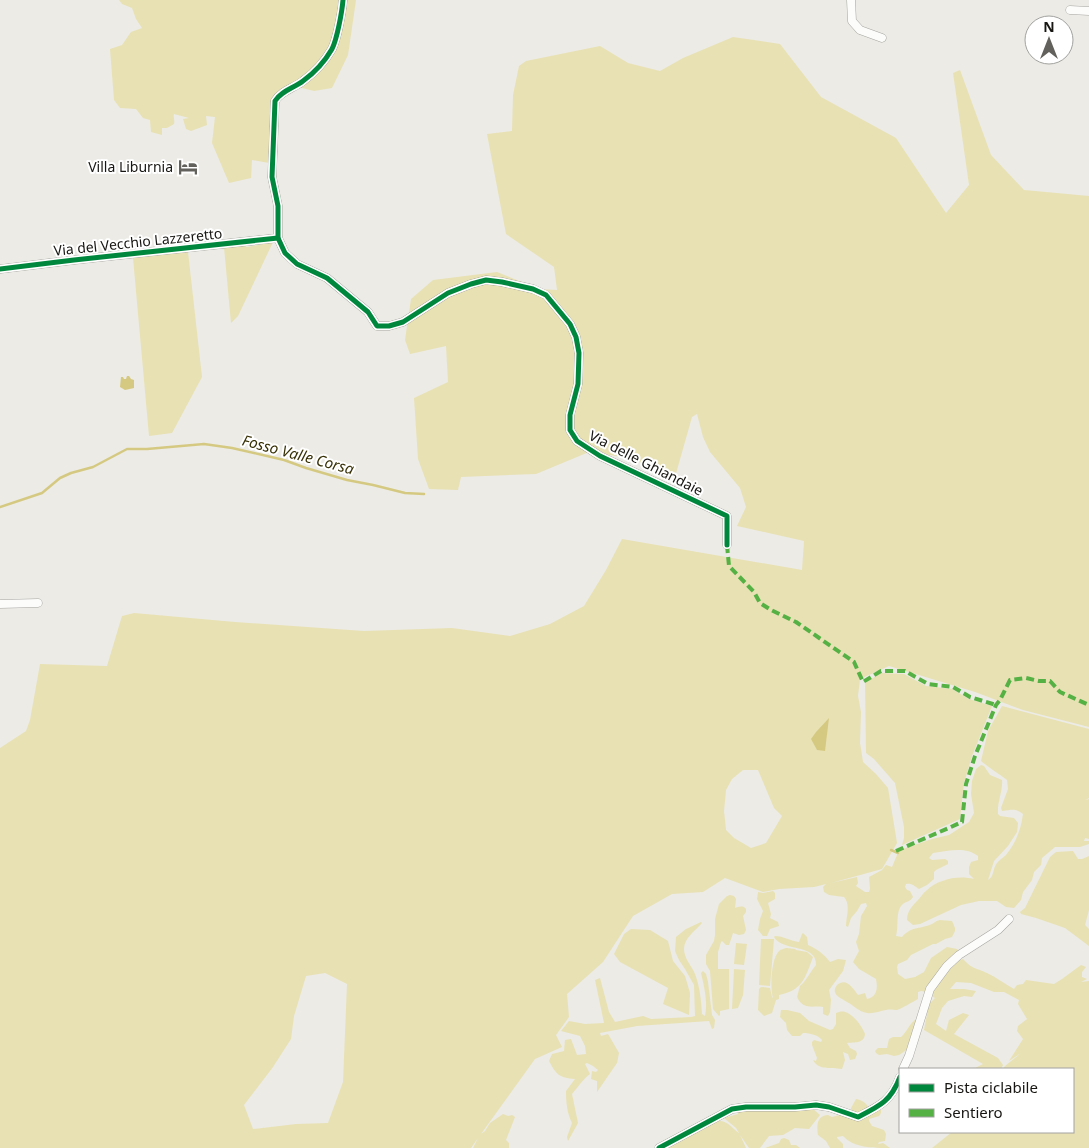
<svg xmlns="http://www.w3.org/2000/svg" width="1089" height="1148" font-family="'Noto Sans',sans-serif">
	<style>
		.green { fill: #e8e1b4; fill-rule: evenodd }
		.water { fill: #d5c982 }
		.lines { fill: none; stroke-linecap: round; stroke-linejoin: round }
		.stream { stroke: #d5c982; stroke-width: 2.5 }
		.minor-casing { stroke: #a6a5a1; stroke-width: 9 }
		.minor { stroke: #fcfcfb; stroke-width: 8 }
		.quiet { stroke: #55b144; stroke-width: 4; stroke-dasharray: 8 4; stroke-linecap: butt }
		.cycleway-casing { stroke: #fff; stroke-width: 8 }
		.cycleway { stroke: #00873e; stroke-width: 5 }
		.labels { text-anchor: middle; stroke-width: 4; stroke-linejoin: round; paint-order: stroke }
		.poi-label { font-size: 14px; fill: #171612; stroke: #fff; text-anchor: end }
		.street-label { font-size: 14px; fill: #171612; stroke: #fff }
		.water-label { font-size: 15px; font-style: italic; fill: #383105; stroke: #fff }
	</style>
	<rect width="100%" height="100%" fill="#ecebe5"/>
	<g class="green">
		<path d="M119 0H356L348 55 332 88 314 91 298 87 281 89 274 102 269 163 252 160 251 178 229 183 212 143 215 117 206 116 207 125 191 131 186 129 183 119 189 118 174 114C173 117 175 120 174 124L167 128H162V135L151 132 150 120 143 118 136 109 120 108 114 100 110 49 122 45 131 32 142 28 136 19 132 8 122 4Z"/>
		<path d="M733 37 780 44 821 97 896 138 946 213 969 185 953 73 960 70 991 155 1024 190 1089 196V727L1023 710 975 692 889 666 860 679 858 696 861 712 860 743 863 762 876 774 888 788 897 843 882 869 831 883 857 877 858 883 856 886 865 892H869L870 889 869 877 882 870 886 865 892 867 897 855 900 850 932 839 949 835 969 822 974 813 971 794 972 781 976 769 981 765 984 766 990 775 1002 780C1003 791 997 802 998 814L1000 816 1014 818 1018 823 1017 832 1008 846 994 861 988 880C995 876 992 869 997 863 999 860 1003 858 1006 855 1016 843 1021 829 1023 814 1015 808 1012 810 1002 811L1001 808 1008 789 1007 780C998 773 989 768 981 761L988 731 1002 706 1089 729V798L1086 800 1089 799V839L1085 838 1084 841H1089V844L1080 847H1055L1042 858 1041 865 1034 872 1032 880 1023 892 1021 900 1014 908 1006 907 997 901H979L961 905 920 924 913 925 907 920C907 911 913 905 918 900 921 897 923 893 926 891 938 879 958 875 974 879L969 874V867L971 862 978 860V856C965 846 949 851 933 853L929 858 932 860 945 859 948 861V864L936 870 934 872V879L927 885 919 889C914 886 912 883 906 884L905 887 907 890 910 891 913 897C910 902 907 901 903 904 895 910 899 927 896 936L902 937C911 926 922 929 932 924 936 922 935 921 940 920 943 920 948 921 952 921L955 928V931L952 937 945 939 936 944H933L911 955 907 960 898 964 897 967 898 974 905 979 915 977 924 972 931 958 947 947 957 949 959 952 958 954 948 959 927 992 921 991 918 992V999C914 1001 901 1009 897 1010 894 1010 889 1009 886 1010 880 1011 873 1014 867 1013 859 1012 853 1005 847 1002 843 999 836 997 835 992 834 989 836 987 837 985 846 977 853 988 858 995L865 993 867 999C877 997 878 988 876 979L859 969 853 962 859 951 856 942 859 934 861 916 867 906 866 903 861 904 857 911 851 918 848 927 846 926C846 916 851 905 844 897L829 895 824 892 823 887 826 884 814 887 779 889 763 892 725 878 703 892 672 894 633 916 603 962 567 994 569 1017 556 1035 562 1047 535 1059 481 1134 485 1131 490 1123 503 1114 508 1116 512 1115 515 1117 506 1140 509 1143V1148H473L478 1138 471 1148H0V748L26 731 30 720 40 664 107 666 122 616 134 613 235 622 364 631 452 628 510 636 550 624 584 606 606 570 622 539 802 570 804 541 737 526 746 507 740 488 710 452 703 437 697 414 692 417 675 477 629 458 589 452 536 474 461 477 458 490 429 489 418 459 414 398 448 382 446 346 410 354 405 340 411 299 433 280 497 272 539 289 557 290 554 267 506 234 487 134 512 131 513 95 519 66 526 61 600 46 628 63 660 71 683 58ZM743 770H758L774 808 782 816 766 843 751 848 734 838 726 830 724 811 726 790 732 779ZM325 973 347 984 343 1082 328 1123 296 1124 253 1129 244 1105 273 1067 291 1039 294 1016 306 976Z"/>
		<polygon points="273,242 238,316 231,323 224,247 242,244 247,247"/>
		<polygon points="188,252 202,377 172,433 149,436 133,258"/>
		<polygon points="881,673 904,674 926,686 952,689 969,699 992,706 972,756 964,783 960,819 902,845 904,838 904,827 895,783 874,759 866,753 865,683"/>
		<polygon points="1073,851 1078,859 1082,859 1089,856 1089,910 1085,925 1089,929 1089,946 1065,928 1036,918 1021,914 1020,912 1025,908 1050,857 1056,852"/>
		<polygon points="773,891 775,893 775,899 768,903 771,914 770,918 778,922 779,926 770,929 767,936 763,936 758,930 760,919 763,911 757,899 758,892 763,893"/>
		<path d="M730 895 734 896 736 899 735 908C738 907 743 905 746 909V912L743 916 746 930 744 934 739 935 733 933 729 945H726L722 941 721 942 718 952V969H729V1009L720 1011V1015L719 1016 713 1009 710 971 706 964V955L714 941 715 935V919L719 904 727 896Z"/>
		<path d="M701 922 702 923C695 931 684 938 684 949 684 959 692 966 695 974 700 987 701 1000 702 1014L705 1016C708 1002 704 986 701 973L703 971 706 974 708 982 712 1015 715 1020 714 1028 712 1029 709 1021 637 1026 600 1033 601 1036 608 1034 619 1053 617 1063 597 1092V1081L591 1079 592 1071 596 1072 598 1070 593 1066 587 1063 585 1064 590 1074C583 1079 578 1087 572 1094L578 1123 568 1141 567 1137 572 1123C567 1113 566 1102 566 1091L575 1079C559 1078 556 1074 549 1061L552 1054 564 1051 565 1040 571 1039 577 1055 586 1054 585 1046 580 1036 561 1031 569 1021 585 1024 604 1023 595 980 600 978 609 1012 615 1022 643 1016 651 1019 691 1017 695 1016 694 985 685 969 679 960 675 951 676 937 686 929Z"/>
		<polygon points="631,929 650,930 668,941 673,961 685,976 690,993 689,1015 663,1004 668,988 620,962 614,954 624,934"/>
		<path d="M803 933 807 937 808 945C817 949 824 954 830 962L838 959 846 960 843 971 829 990 831 1000 830 1012 828 1016 823 1014V1007C812 1005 804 1011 797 997L800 986C807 980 810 972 816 965 817 943 782 952 774 937L775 936C783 936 791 941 799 942L802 934Z"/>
		<polygon points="761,939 774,939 770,986 759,985"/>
		<polygon points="736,943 747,944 744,965 734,964"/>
		<path d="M786 948 795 949 796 950 807 952 813 957C805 978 803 990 779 995V999L776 1000 772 1013 764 1016 758 1010 759 989 761 987 770 988 772 997 773 998C770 988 771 959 779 951 781 949 784 949 786 948Z"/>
		<path d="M963 959C972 969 976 968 987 973 996 977 1005 984 1014 989L1017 985 1023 984 1026 980 1054 984 1062 979 1081 965 1086 967 1082 972V977L1087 979 1081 982 1089 981V1148H932L952 1132H1073V1069H1003L1005 1066 1021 1053 1009 1061 1023 1039 1017 1031 1018 1026 1027 1019 1018 1004 1019 1000 1004 992H994L971 983 956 982 950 989H964L976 991 972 997 964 996 948 1001 942 1008 936 1024 946 1031 949 1020 963 1013 969 1015 954 1034 998 1058 1003 1065 1001 1069H973L983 1064 924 1030 929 1004 935 998 933 997 932 993 955 962Z"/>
		<polygon points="734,969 745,970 743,995 738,1008 732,1009"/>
		<path d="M781 1010H787L800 1013 809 1021 830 1030 833 1029 836 1024V1013C839 1012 842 1011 845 1012 853 1014 862 1026 865 1034 864 1044 854 1042 847 1043L850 1048 856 1051 857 1054 855 1059 850 1060 848 1054 843 1052 845 1060 842 1069C831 1067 819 1071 813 1060L816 1061 817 1058 812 1045V1042L814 1040 821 1042 822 1040C818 1035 810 1033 803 1033L800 1036H792L787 1030 786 1023 780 1017Z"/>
		<path d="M915 1020 917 1021 908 1049 899 1055 894 1056 887 1054 879 1055 876 1053 875 1051 878 1048H887L889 1039 893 1037H901C907 1032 909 1024 915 1020Z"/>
		<path d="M856 1099C862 1100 868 1104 869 1109L881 1110V1113L879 1116 869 1119V1121L872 1126 884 1130 886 1134 885 1141 879 1142 878 1144 883 1143 890 1148C872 1148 854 1148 843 1136L837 1137V1138L843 1144V1148H830L826 1141 818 1135C817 1126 816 1116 828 1115L832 1117 851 1112V1108Z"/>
		<path d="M812 1108 820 1115 809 1129 795 1128 783 1135 769 1136 760 1148H749L740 1135 746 1148H669L672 1145 718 1121C727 1120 732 1128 739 1133L736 1128 724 1118 738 1114V1111Z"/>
		<polygon points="784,1138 789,1140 791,1145 796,1145 800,1148 765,1148 779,1143 781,1139"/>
	</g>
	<g class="water">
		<polygon points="127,376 129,376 131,379 134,380 134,388 125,390 120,387 121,377 123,377 124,379 126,379"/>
		<polygon points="829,718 825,751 817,750 811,739 816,732"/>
	</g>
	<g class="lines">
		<g class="stream">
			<polyline points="0,507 42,493 60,478 71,473 93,467 127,449 147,449 204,444 232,448 284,460 306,468 347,480 373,485 405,493 424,494"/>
			<polyline points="891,850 898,853"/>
		</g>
		<g class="minor-casing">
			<g id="minor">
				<path d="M343 0C342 12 337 39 332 49 325 61 314 73 303 81 294 88 281 91 275 101L272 177 278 206V238L285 253 297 264 327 278 368 312 377 326H389L403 322 448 293 471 284 486 280 502 282 533 289 546 295 570 324 576 337 579 353 578 384 570 415V430L577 441 600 456 727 516V545"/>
				<polyline points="851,0 852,21 860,30 882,38"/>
				<polyline points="1070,10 1089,11"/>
				<polyline points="0,269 74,260 278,238"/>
				<polyline points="0,604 38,603"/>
				<polyline points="903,1069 909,1056 930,989 947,966 959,955 998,930 1009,919"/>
				<path d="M659 1148 732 1109 746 1107H795L816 1105 829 1107 858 1117C880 1106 891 1101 900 1077"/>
			</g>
		</g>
		<use href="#minor" class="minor"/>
		<g class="quiet">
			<polyline points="727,545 729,566 754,592 760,603 771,610 796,622 854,662 863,682 881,671 905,671 928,684 953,687 970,697 996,705"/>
			<path d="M896 851C918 841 940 832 962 822L966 784 975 756 996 705 1000 700 1010 680 1026 678 1039 681H1050L1060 692 1089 705"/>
		</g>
		<g class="cycleway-casing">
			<g id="cycleway">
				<path d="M343 0C342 12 337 39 332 49 325 61 314 73 303 81 294 88 281 91 275 101L272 177 278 206V238L285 253 297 264 327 278 368 312 377 326H389L403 322 448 293 471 284 486 280 502 282 533 289 546 295 570 324 576 337 579 353 578 384 570 415V430L577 441 600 456 727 516V545"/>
				<polyline points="0,269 74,260 278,238"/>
				<path d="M659 1148 732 1109 746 1107H795L816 1105 829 1107 858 1117C880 1106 891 1101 900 1077"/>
			</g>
		</g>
		<use href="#cycleway" class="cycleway"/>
	</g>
	<defs>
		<g id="hotel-bare" transform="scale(1.5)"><path d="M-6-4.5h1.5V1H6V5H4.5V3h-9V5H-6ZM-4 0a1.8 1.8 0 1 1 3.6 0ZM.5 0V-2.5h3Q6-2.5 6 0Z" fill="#62615c" stroke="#fff" stroke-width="2.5" paint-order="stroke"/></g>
	</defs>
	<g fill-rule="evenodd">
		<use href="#hotel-bare" x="188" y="167"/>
	</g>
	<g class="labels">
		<g class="poi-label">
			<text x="173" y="172">Villa Liburnia</text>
		</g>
		<g class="street-label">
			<text transform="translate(138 242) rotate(-6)" y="5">Via del Vecchio Lazzeretto</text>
			<text transform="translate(646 463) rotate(27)" y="5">Via delle Ghiandaie</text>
		</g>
		<g class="water-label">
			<text transform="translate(298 455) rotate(15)" y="5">Fosso Valle Corsa</text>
		</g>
	</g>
	<rect x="899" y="1068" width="175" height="65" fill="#ffffff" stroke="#a2a2a0"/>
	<rect x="909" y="1084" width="25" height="8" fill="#00873e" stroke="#a2a2a0"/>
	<text x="944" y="1093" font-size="15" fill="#171612">Pista ciclabile</text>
	<rect x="909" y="1109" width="25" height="8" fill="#55b144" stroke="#a2a2a0"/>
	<text x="944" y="1118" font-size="15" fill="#171612">Sentiero</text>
	<g transform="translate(1049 40)"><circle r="24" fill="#ffffff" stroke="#a2a2a0"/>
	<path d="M0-4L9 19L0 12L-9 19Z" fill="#62615c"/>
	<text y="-8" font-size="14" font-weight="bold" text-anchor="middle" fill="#171612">N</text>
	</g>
</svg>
